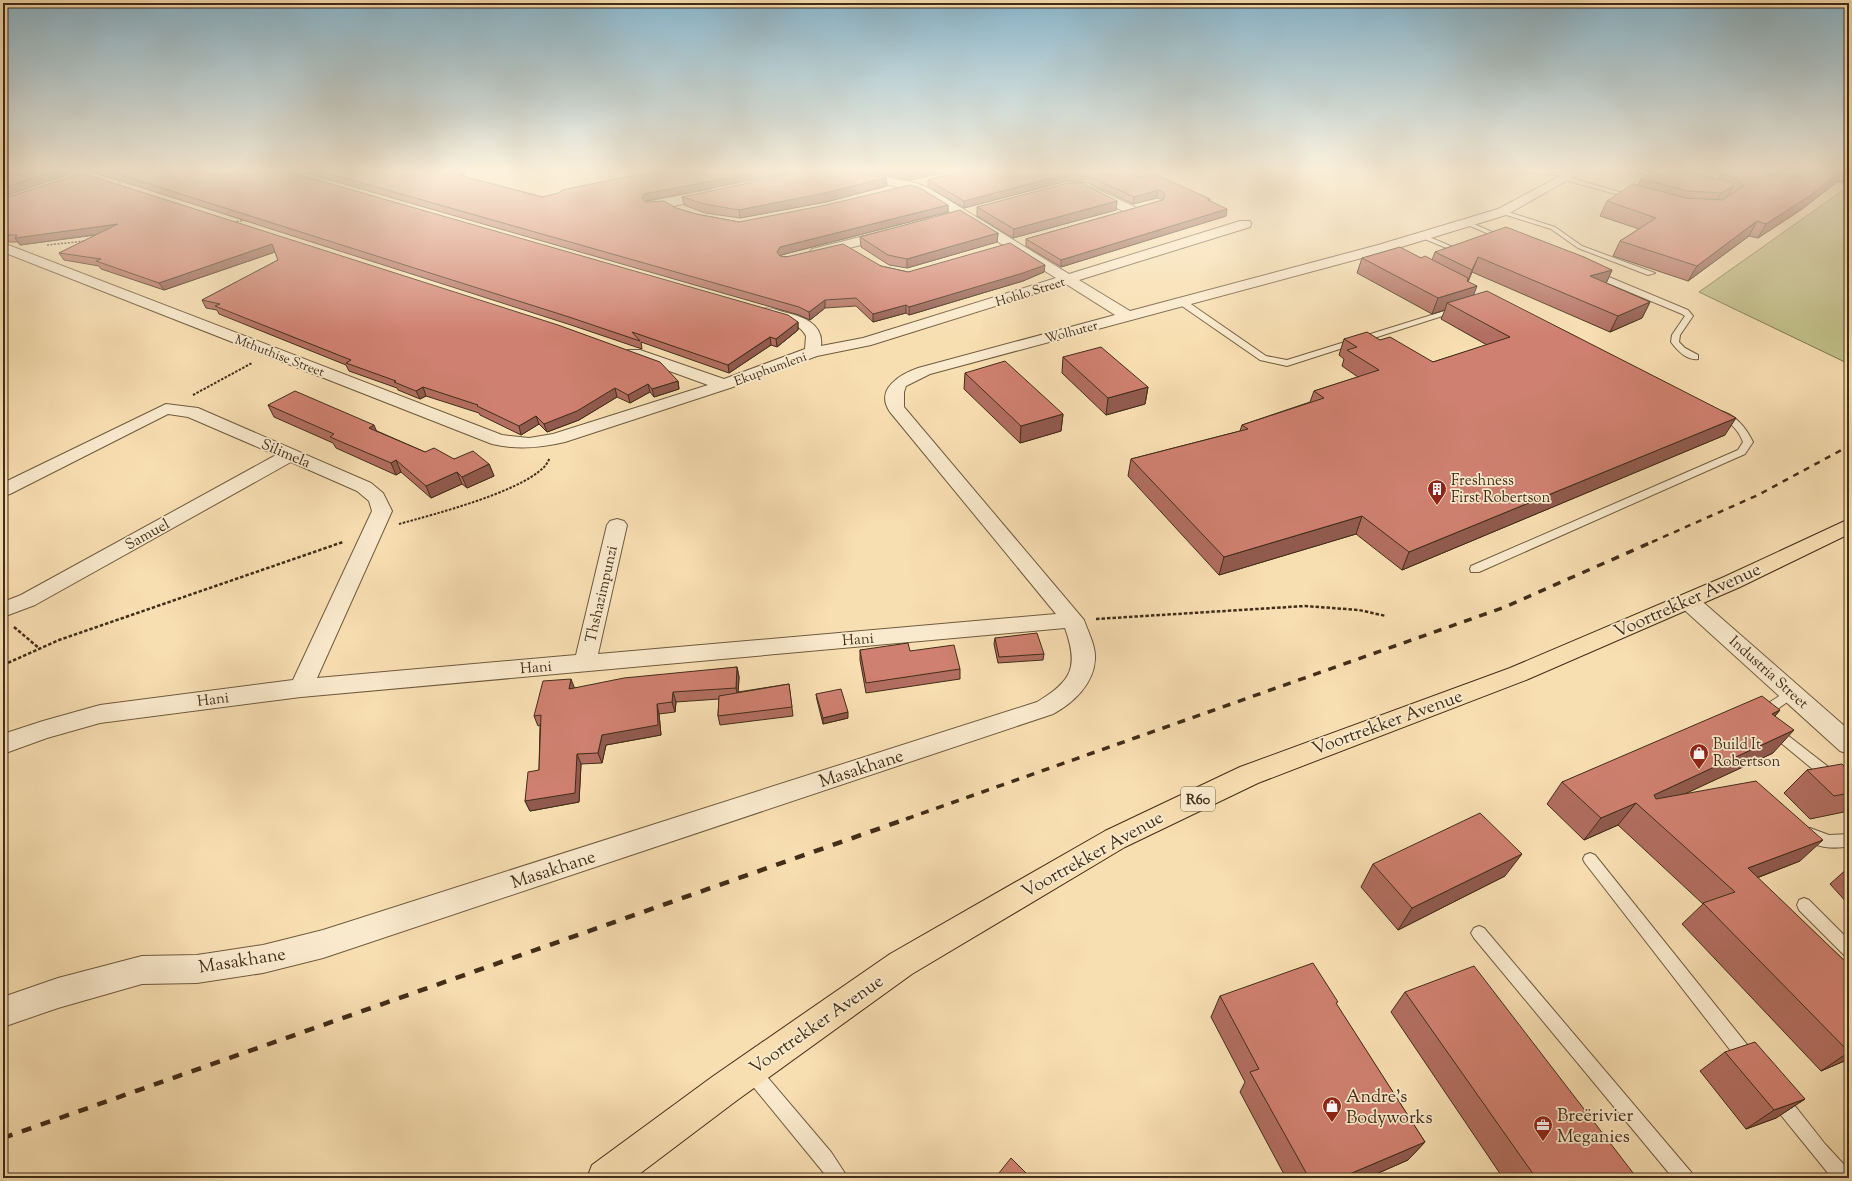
<svg xmlns="http://www.w3.org/2000/svg" width="1852" height="1181" font-family="'Sorts Mill Goudy',serif">
	<style>
		.green { fill: #c1c189; stroke: #827750 }
		.lines { fill: none; stroke-linecap: round; stroke-linejoin: round }
		.lane-casing { stroke: #705a3e; stroke-width: 2 }
		.street-casing { stroke: #705a3e; stroke-width: 2 }
		.primary-casing { stroke: #422d18; stroke-width: 2 }
		.path-far2 { stroke: #422d18; stroke-width: 1.5; stroke-dasharray: 2 1.5; stroke-linecap: butt }
		.path-far1 { stroke: #422d18; stroke-width: 2; stroke-dasharray: 2.5 1.5; stroke-linecap: butt }
		.path { stroke: #422d18; stroke-width: 2.5; stroke-dasharray: 3.5 2; stroke-linecap: butt }
		.lane { fill: #faeacd; fill-rule: evenodd }
		.street { fill: #faeacd; fill-rule: evenodd }
		.primary { fill: #f8dfb2; fill-rule: evenodd }
		.rail-far2 { stroke: #422d18; stroke-width: 2.5; stroke-dasharray: 6 6; stroke-linecap: butt }
		.rail-far1 { stroke: #422d18; stroke-width: 3.5; stroke-dasharray: 8 8; stroke-linecap: butt }
		.rail { stroke: #422d18; stroke-width: 4.5; stroke-dasharray: 10 10; stroke-linecap: butt }
		.wall { fill: #b26e60; stroke: #422d18; fill-rule: evenodd }
		.shaded-wall { fill: #915a4e; stroke: #422d18 }
		.building { fill: #cf8070; stroke: #422d18 }
		.labels { text-anchor: middle; stroke-width: 3.5; stroke-linejoin: round; paint-order: stroke }
		.far-street-label { font-size: 13px; fill: #422d18; stroke: #faeacd }
		.shield { fill: #faeacd; stroke: #79664e; stroke-width: 1 }
		.shield-label { font-size: 14px; font-weight: bold; fill: #422d18 }
		.street-label { font-size: 15px; fill: #422d18; stroke: #faeacd }
		.poi-label { font-size: 15px; fill: #422d18; stroke: #faeacd; text-anchor: start }
		.near-street-label { font-size: 18px; fill: #422d18; stroke: #faeacd }
		.near-poi-label { font-size: 18px; fill: #422d18; stroke: #faeacd; text-anchor: start }
	</style>
	<rect width="100%" height="100%" fill="#f8dfb2"/>
	<filter id="stains"><feTurbulence type="fractalNoise" baseFrequency=".005" numOctaves="4"/><feColorMatrix values="0 0 0 0 .2 0 0 0 0 .09 0 0 0 0 .02 0 0 0 .5 -.17"/></filter>
	<radialGradient id="worn" r=".72"><stop offset=".6" stop-color="#630" stop-opacity="0"/><stop offset="1" stop-color="#630" stop-opacity=".3"/></radialGradient>
	<polygon class="green" points="1849,186 1849,364 1699,292"/>
	<g class="lines">
		<g class="lane-casing">
			<g id="lane">
				<polygon points="1509,169 1528,169 1568,173 1571,175 1570,176 1564,176 1637,197 1634,199 1561,179 1560,178 1563,176 1512,171"/>
				<polygon points="1624,169 1634,169 1668,178 1665,180"/>
				<polygon points="1699,169 1709,169 1739,178 1736,180"/>
				<polygon points="1502,210 1555,227 1582,246 1655,273 1648,275 1578,248 1551,229 1500,213 1499,212"/>
				<polygon points="1463,221 1467,221 1506,238 1501,239 1463,223"/>
				<polygon points="1422,234 1460,250 1462,251 1456,252 1420,237 1419,236"/>
				<path d="M1591 272H1597L1688 310 1693 316 1680 335 1679 342 1685 348 1698 355V359C1687 361 1677 350 1671 342L1672 335 1685 316 1682 314 1591 276Z"/>
				<polygon points="1179,300 1185,300 1266,356 1287,360 1454,308 1461,310 1287,366 1260,360 1179,304"/>
				<path d="M1721 411C1736 415 1746 428 1753 442L1745 454 1479 572H1471L1470 569 1471 566 1738 450 1743 442C1738 429 1730 422 1718 416V412Z"/>
				<polygon points="1792,688 1796,690 1798,693 1796,696 1766,717 1762,719 1758,717 1756,714 1762,707"/>
				<polygon points="1773,725 1777,727 1849,783 1849,797 1844,795 1769,733 1767,730 1769,727"/>
				<path d="M1810 828 1829 835 1849 834V846C1836 849 1810 849 1803 834L1805 830Z"/>
				<polygon points="1590,853 1595,855 1753,1052 1755,1058 1753,1064 1747,1066 1741,1064 1585,863 1583,859 1585,855"/>
				<polygon points="1804,898 1809,900 1849,940 1849,957 1844,955 1799,910 1797,905 1799,900"/>
				<polygon points="1479,926 1484,928 1691,1172 1694,1178 1673,1178 1474,938 1471,933 1474,928"/>
				<polygon points="752,1064 758,1066 831,1152 848,1178 828,1178 746,1078 744,1072 746,1066"/>
				<polygon points="1778,1090 1784,1092 1825,1144 1849,1170 1849,1178 1832,1178 1772,1104 1770,1098 1772,1092"/>
			</g>
		</g>
		<g class="street-casing">
			<g id="street">
				<polygon points="64,169 81,169 118,181 120,184 118,187 110,187 66,171"/>
				<path d="M1573 169H1587L1506 215 1388 251 930 374 906 386 904 392V407L1084 620C1088 632 1096 646 1095 659 1094 684 1073 703 1053 714L323 958 263 973 197 983 142 984 58 1008 3 1027V997L58 978 142 956 197 955 263 945 323 930 1037 702C1072 681 1079 667 1065 628L301 697 100 723 47 738 3 754V734L43 721 100 705 293 680 372 511 369 501 357 491 291 462 35 605 3 617V602L21 595 276 455 188 417 168 414 10 494 3 496V483L166 404 198 408 371 483 383 493 392 511 317 678 576 655 607 525 610 521 617 519 624 521 627 525 598 654 1056 614 890 412C874 389 901 374 918 368L1115 315 1066 284 871 345 817 356 730 388 565 442C540 448 517 450 492 444L3 252V243L502 435 529 438 553 434 708 385 628 356 626 353 628 350H640L724 379 805 349 806 336C799 321 776 319 762 315L760 312 762 309C769 307 776 310 783 312 801 316 824 323 821 346L863 338 1056 278 921 194 913 190 855 178 853 176 855 174 859 172 916 183 929 188 1069 274 1240 221H1250L1251 224 1250 227 1079 280 1130 311 1378 245 1498 209Z"/>
				<polygon points="1092,187 1135,207 1137,210 1135,213 1127,213 1088,194 1086,191"/>
				<path d="M710 190 716 194 714 197C703 199 651 214 645 205L651 201Z"/>
				<polygon points="888,230 893,231 895,234 893,237 817,256 812,255 810,252 812,249"/>
				<polygon points="1688,594 1696,596 1849,730 1849,754 1840,751 1680,606 1677,601 1680,596"/>
			</g>
		</g>
		<g class="primary-casing">
			<polygon id="primary" points="1849,519 1849,534 1740,587 1526,680 1258,783 1125,847 912,974 736,1101 634,1178 587,1178 592,1165 712,1077 890,954 1105,831 1240,767 1510,668 1724,577"/>
		</g>
		<g class="path-far2">
			<polyline points="233,222 248,220"/>
			<polyline points="47,245 86,241"/>
		</g>
		<g class="path-far1">
			<polyline points="193,395 252,363"/>
			<path d="M399 524C435 514 517 493 543 468 546 466 548 461 550 458"/>
		</g>
		<g class="path">
			<polyline points="1096,619 1305,606 1359,610 1386,616"/>
			<polyline points="14,627 40,649"/>
			<polyline points="3,665 59,640 343,542"/>
		</g>
		<use href="#lane" class="lane"/>
		<use href="#street" class="street"/>
		<use href="#primary" class="primary"/>
		<polyline class="rail-far2" points="1652,542 1758,495 1849,446"/>
		<polyline class="rail-far1" points="906,819 1505,607 1654,541"/>
		<polyline class="rail" points="3,1138 909,818"/>
	</g>
	<g class="wall">
		<polygon points="85,169 279,169 798,322 798,330 777,347 771,345 729,373 641,342 642,349 571,325 96,173 94,170"/>
		<polygon points="292,169 444,169 465,177 542,197 646,201 645,202 676,208 696,214 739,222 948,205 948,212 781,255 780,256 881,266 908,272 1044,272 1023,281 909,315 906,313 873,322 856,306 825,308 810,320 799,315"/>
		<polygon points="850,169 958,169 910,180"/>
		<polygon points="970,169 1139,177 1210,199 1210,201 1226,216 1061,267 1026,246 1026,239 1163,200 1161,199 1157,198 1133,204 1088,183 1067,181 964,208 928,187 928,180"/>
		<path d="M1729 169H1849V178L1841 183 1837 182 1802 209 1758 238 1749 236 1688 281 1613 256 1620 241 1639 229 1600 216 1607 201 1638 186 1641 179 1718 180 1721 174ZM1729 193 1731 195 1727 197Z"/>
		<polygon points="82,173 678,381 679,389 654,397 650,392 630,403 617,397 579,420 547,432 539,424 521,435 480,415 479,413 426,396 420,399 398,390 397,388 349,371 346,365 219,314 217,310 206,308 202,300 278,260 275,252 164,290 101,269 99,266 64,260 59,253 96,235 20,245 18,242 3,242 3,199"/>
		<polygon points="886,178 887,186 826,202 740,218 705,213 684,205 682,197"/>
		<polygon points="1117,201 1116,210 1013,238 977,216 977,207"/>
		<polygon points="998,233 997,242 907,268 889,265 861,247 860,237"/>
		<polygon points="1435,252 1612,270 1606,283 1650,302 1642,318 1610,332 1472,272 1468,282 1473,296 1725,435 1402,570 1356,534 1219,575 1128,476 1131,459 1240,431 1242,425 1310,402 1314,391 1358,377 1342,366 1344,359 1339,355 1344,339 1380,340 1433,362 1487,345 1441,319 1445,310 1432,314 1357,273 1362,258 1421,258 1432,260"/>
		<polygon points="1063,357 1148,387 1145,404 1106,415 1062,373"/>
		<polygon points="965,373 1063,414 1061,431 1020,443 964,389"/>
		<polygon points="268,405 377,431 425,452 454,459 489,464 494,476 467,488 462,484 431,498 401,472 396,475 336,448 333,443 274,417"/>
		<polygon points="995,638 1044,654 1043,660 998,663 994,644"/>
		<polygon points="860,650 910,651 960,669 960,679 866,693 860,660"/>
		<polygon points="737,667 739,677 738,692 789,684 793,716 720,725 718,716 719,699 676,702 675,712 659,714 661,735 606,745 602,763 581,764 579,802 530,811 525,801 539,770 540,725 538,726 534,716 575,688"/>
		<polygon points="816,694 848,718 823,724 817,700"/>
		<polygon points="1780,710 1775,716 1773,753 1684,794 1800,861 1757,878 1849,965 1849,1059 1821,1071 1682,924 1703,904 1618,825 1584,840 1547,804 1562,782"/>
		<polygon points="1807,770 1849,771 1849,808 1844,812 1810,819 1784,793"/>
		<polygon points="1373,864 1505,876 1398,930 1361,887"/>
		<polygon points="1849,867 1849,905 1830,884"/>
		<polygon points="1405,992 1637,1178 1503,1178 1391,1012"/>
		<polygon points="1220,996 1336,1004 1425,1142 1408,1160 1367,1178 1286,1178 1240,1092 1245,1082 1211,1017"/>
		<polygon points="1725,1052 1805,1099 1776,1118 1746,1129 1700,1071"/>
	</g>
	<g class="shaded-wall">
		<polygon points="60,169 67,169 70,174 3,197 3,188"/>
		<polygon points="774,169 810,169 646,201 644,206 642,199 644,194"/>
		<polygon points="929,169 958,169 910,180 910,174"/>
		<polygon points="1844,169 1837,182 1802,209 1758,238 1766,224"/>
		<polygon points="1849,169 1849,178 1841,183"/>
		<polygon points="464,173 466,180 459,175"/>
		<polygon points="1068,174 1067,181 964,208 964,201"/>
		<polygon points="886,178 887,186 826,202 740,218 739,210"/>
		<polygon points="1733,186 1726,200 1714,207 1721,193"/>
		<polygon points="1158,190 1157,198 1133,204 1134,197"/>
		<polygon points="1117,201 1116,210 1013,238 1014,229"/>
		<polygon points="948,205 948,212 781,255 778,260 777,252 780,247"/>
		<polygon points="1227,209 1226,216 1061,267 1061,260"/>
		<polygon points="1757,221 1749,236 1688,281 1697,266"/>
		<polygon points="118,224 122,231 20,245 15,238"/>
		<polygon points="998,233 997,242 907,268 907,259"/>
		<polygon points="272,244 275,252 164,290 159,283"/>
		<polygon points="1478,257 1472,272 1466,286 1472,270"/>
		<polygon points="1045,265 1044,272 1023,281 909,315 909,307"/>
		<polygon points="1612,270 1605,286 1590,276"/>
		<polygon points="1477,286 1471,302 1447,303 1445,310 1432,314 1438,298"/>
		<polygon points="825,300 825,308 810,320 809,312"/>
		<polygon points="1650,302 1642,318 1610,332 1618,316"/>
		<polygon points="906,305 906,313 873,322 873,314"/>
		<polygon points="798,322 798,330 777,347 776,339"/>
		<polygon points="770,337 771,345 729,373 728,365"/>
		<polygon points="678,381 679,389 654,397 652,389"/>
		<polygon points="648,384 650,392 630,403 628,395"/>
		<polygon points="423,387 426,396 420,399 416,391"/>
		<polygon points="1148,387 1145,404 1106,415 1108,398"/>
		<polygon points="615,388 617,397 579,420 547,432 544,424"/>
		<polygon points="1063,414 1061,431 1020,443 1021,426"/>
		<polygon points="536,416 539,424 521,435 519,426"/>
		<polygon points="1736,418 1725,435 1402,570 1409,552"/>
		<polygon points="374,425 379,437 369,428"/>
		<polygon points="396,460 401,472 396,475 391,463"/>
		<polygon points="489,464 494,476 467,488 462,477"/>
		<polygon points="457,472 462,484 431,498 426,486"/>
		<polygon points="1362,516 1356,534 1219,575 1224,557"/>
		<polygon points="737,667 739,677 738,698 736,688"/>
		<polygon points="571,679 575,689 569,689"/>
		<polygon points="673,692 676,702 675,712 672,702"/>
		<polygon points="657,704 659,714 661,735 606,745 602,763 598,753 602,735"/>
		<polygon points="1780,710 1761,732 1772,714"/>
		<polygon points="848,712 848,718 823,724 823,718"/>
		<polygon points="1794,730 1773,753 1646,812 1654,795"/>
		<polygon points="577,754 581,764 579,802 530,811 525,801"/>
		<polygon points="1636,803 1618,825 1584,840 1601,818"/>
		<polygon points="1823,840 1800,861 1730,888 1748,868"/>
		<polygon points="1522,854 1505,876 1398,930 1412,908"/>
		<polygon points="1849,1052 1849,1059 1821,1071"/>
		<polygon points="1805,1099 1776,1118 1746,1129 1774,1110"/>
		<polygon points="1425,1142 1408,1160 1367,1178 1340,1178"/>
	</g>
	<g class="building">
		<polygon points="3,169 60,169 3,188"/>
		<polygon points="102,169 279,169 788,315 798,322 776,339 770,337 728,365 632,332 640,341 569,317"/>
		<polygon points="313,169 444,169 464,173 459,175 542,197 559,193 562,190 665,169 774,169 644,194 642,199 646,202 664,201 676,208 696,214 739,222 826,205 910,185 920,188 948,205 780,247 777,252 780,256 786,257 843,244 881,266 908,272 1010,243 1045,265 1023,273 909,307 906,305 873,314 856,298 825,300 809,312 799,307"/>
		<polygon points="815,169 834,169 886,178 825,193 739,210 704,204 682,197"/>
		<polygon points="886,169 929,169 910,174"/>
		<polygon points="970,169 1116,169 1139,177 1155,174 1210,199 1208,200 1227,209 1061,260 1026,239 1163,200 1165,195 1162,191 1158,190 1134,197 1088,176 1068,174 964,201 928,180"/>
		<polygon points="1658,169 1673,169 1730,182 1733,186 1721,193 1687,191 1641,179"/>
		<polygon points="1729,169 1750,169 1778,177 1783,174 1768,169 1844,169 1811,195 1766,224 1757,221 1697,266 1620,241 1656,218 1607,201 1633,184 1686,198 1723,200 1744,186 1736,178 1721,174"/>
		<polygon points="82,173 558,325 660,362 678,381 652,389 648,384 628,395 615,388 577,411 544,424 536,416 519,426 477,406 478,405 423,387 416,391 394,382 396,381 346,363 351,360 215,306 220,304 202,300 278,260 272,244 159,283 96,261 101,259 59,253 118,224 15,238 17,235 3,235 3,199"/>
		<polygon points="1068,183 1082,183 1117,201 1014,229 977,207"/>
		<polygon points="960,210 998,233 907,259 888,255 860,237"/>
		<polygon points="1506,227 1584,257 1612,270 1590,276 1650,302 1618,316 1478,257 1472,270 1435,252"/>
		<polygon points="1400,247 1421,258 1425,256 1468,278 1467,281 1477,286 1438,298 1362,258"/>
		<polygon points="1487,291 1736,418 1409,552 1362,516 1224,557 1131,459 1248,429 1242,425 1324,398 1314,391 1379,370 1347,350 1357,347 1344,339 1367,332 1380,340 1390,337 1433,362 1510,337 1447,303"/>
		<polygon points="1101,347 1148,387 1108,398 1063,357"/>
		<polygon points="1005,361 1063,414 1021,426 965,373"/>
		<polygon points="295,391 374,425 369,428 425,452 434,448 454,459 473,451 489,464 462,477 457,472 426,486 396,460 391,463 330,437 334,434 268,405"/>
		<polygon points="1037,633 1044,654 999,657 995,638"/>
		<polygon points="908,643 910,651 954,645 960,669 866,683 860,650"/>
		<polygon points="737,667 736,688 673,692 672,702 657,704 658,725 602,735 598,753 577,754 575,793 525,801 528,772 539,770 541,715 534,716 543,681 571,679 569,689 624,678"/>
		<polygon points="789,684 792,707 718,716 719,696"/>
		<polygon points="841,689 848,712 823,718 816,694"/>
		<polygon points="1762,696 1780,710 1772,714 1794,730 1654,795 1656,799 1756,781 1823,840 1748,868 1849,965 1849,1052 1703,903 1735,892 1636,803 1601,818 1562,782"/>
		<polygon points="1842,764 1849,771 1849,793 1834,796 1807,770"/>
		<polygon points="1480,813 1522,854 1412,908 1373,864"/>
		<polygon points="1313,963 1338,1002 1336,1003 1425,1142 1340,1178 1309,1178 1250,1072 1259,1069 1220,996"/>
		<polygon points="1474,966 1637,1178 1536,1178 1405,992"/>
		<polygon points="1755,1042 1805,1099 1774,1110 1725,1052"/>
		<polygon points="1011,1158 1031,1178 995,1178"/>
	</g>
	<linearGradient id="sky" x2="0" y2="1"><stop stop-color="#8ab8cf"/><stop offset="0.51" stop-color="#fcf1dc"/><stop offset="1" stop-color="#fcf1dc" stop-opacity="0"/></linearGradient>
	<rect width="1852" height="334" fill="url(#sky)"/>
	<defs>
		<g id="building-pin" transform="scale(1)"><path d="M0 17L-7.5 6A9.5 9.5 0 1 1 7.5 6Z" fill="#8f2418" stroke="#faeacd"/><path d="M-4-6H4V6H1V3H-1V6H-4ZM-2.5-4.3h1.7v1.8h-1.7ZM.8-4.3h1.7v1.8H.8ZM-2.5-1h1.7V.8h-1.7ZM.8-1h1.7V.8H.8Z" fill="#fff"/></g>
		<g id="shop-pin" transform="scale(1)"><path d="M0 17L-7.5 6A9.5 9.5 0 1 1 7.5 6Z" fill="#8f2418" stroke="#faeacd"/><path d="M-5-2.5h2.3a2.7 3.5 0 0 1 5.4 0H5L5.5 6h-11ZM-1.5-2.5h3a1.5 2.3 0 0 0-3 0Z" fill="#fff"/></g>
		<g id="office-pin" transform="scale(1)"><path d="M0 17L-7.5 6A9.5 9.5 0 1 1 7.5 6Z" fill="#8f2418" stroke="#faeacd"/><path d="M-6-3h4V-5.5h4V-3h4V5H-6ZM-1-4.5V-3h2v-1.5ZM-6 0V1H6V0Z" fill="#fff"/></g>
	</defs>
	<g fill-rule="evenodd">
		<use href="#building-pin" x="1437" y="489"/>
		<use href="#shop-pin" x="1699" y="753"/>
		<use href="#shop-pin" x="1332" y="1106"/>
		<use href="#office-pin" x="1543" y="1125"/>
	</g>
	<g class="labels">
		<g class="far-street-label">
			<text transform="translate(1030 291) rotate(-17)" y="5">Hohlo Street</text>
			<text transform="translate(1071 331) rotate(-15)" y="5">Wolhuter</text>
			<text transform="translate(280 355) rotate(21)" y="5">Mthuthise Street</text>
			<text transform="translate(770 368) rotate(-20)" y="5">Ekuphumleni</text>
		</g>
		<rect class="shield" x="1181" y="787" width="34" height="24" rx="3"/>
		<g class="shield-label">
			<text x="1198" y="804">R60</text>
		</g>
		<g class="street-label">
			<text transform="translate(286 453) rotate(23)" y="5">Silimela</text>
			<text transform="translate(147 534) rotate(-29)" y="5">Samuel</text>
			<text transform="translate(601 594) rotate(-77)" y="5">Thshazimpunzi</text>
			<text transform="translate(858 639) rotate(-5)" y="5">Hani</text>
			<text transform="translate(536 667) rotate(-5)" y="5">Hani</text>
			<text transform="translate(1769 672) rotate(42)" y="5">Industria Street</text>
			<text transform="translate(213 699) rotate(-7)" y="5">Hani</text>
		</g>
		<g class="poi-label">
			<text x="1451" y="485">Freshness<tspan x="1451" dy="17">First Robertson</tspan></text>
			<text x="1713" y="749">Build It<tspan x="1713" dy="17">Robertson</tspan></text>
		</g>
		<g class="near-street-label">
			<text transform="translate(1687 600) rotate(-24)" y="6">Voortrekker Avenue</text>
			<text transform="translate(1387 722) rotate(-20)" y="6">Voortrekker Avenue</text>
			<text transform="translate(861 768) rotate(-18)" y="6">Masakhane</text>
			<text transform="translate(1092 854) rotate(-29)" y="6">Voortrekker Avenue</text>
			<text transform="translate(553 869) rotate(-18)" y="6">Masakhane</text>
			<text transform="translate(242 960) rotate(-9)" y="6">Masakhane</text>
			<text transform="translate(816 1024) rotate(-35)" y="6">Voortrekker Avenue</text>
		</g>
		<g class="near-poi-label">
			<text x="1346" y="1102">Andre's<tspan x="1346" dy="21">Bodyworks</tspan></text>
			<text x="1557" y="1121">Breërivier<tspan x="1557" dy="21">Meganies</tspan></text>
		</g>
	</g>
	<rect width="1852" height="1181" fill="none" stroke="#f8dfb2" stroke-width="16"/>
	<rect x="4" y="4" width="1844" height="1173" fill="none" stroke="#422d18" stroke-width="2"/>
	<rect x="8" y="8" width="1836" height="1165" fill="none" stroke="#422d18"/>
	<rect width="100%" height="100%" filter="url(#stains)"/>
	<rect width="100%" height="100%" fill="url(#worn)"/>
</svg>
